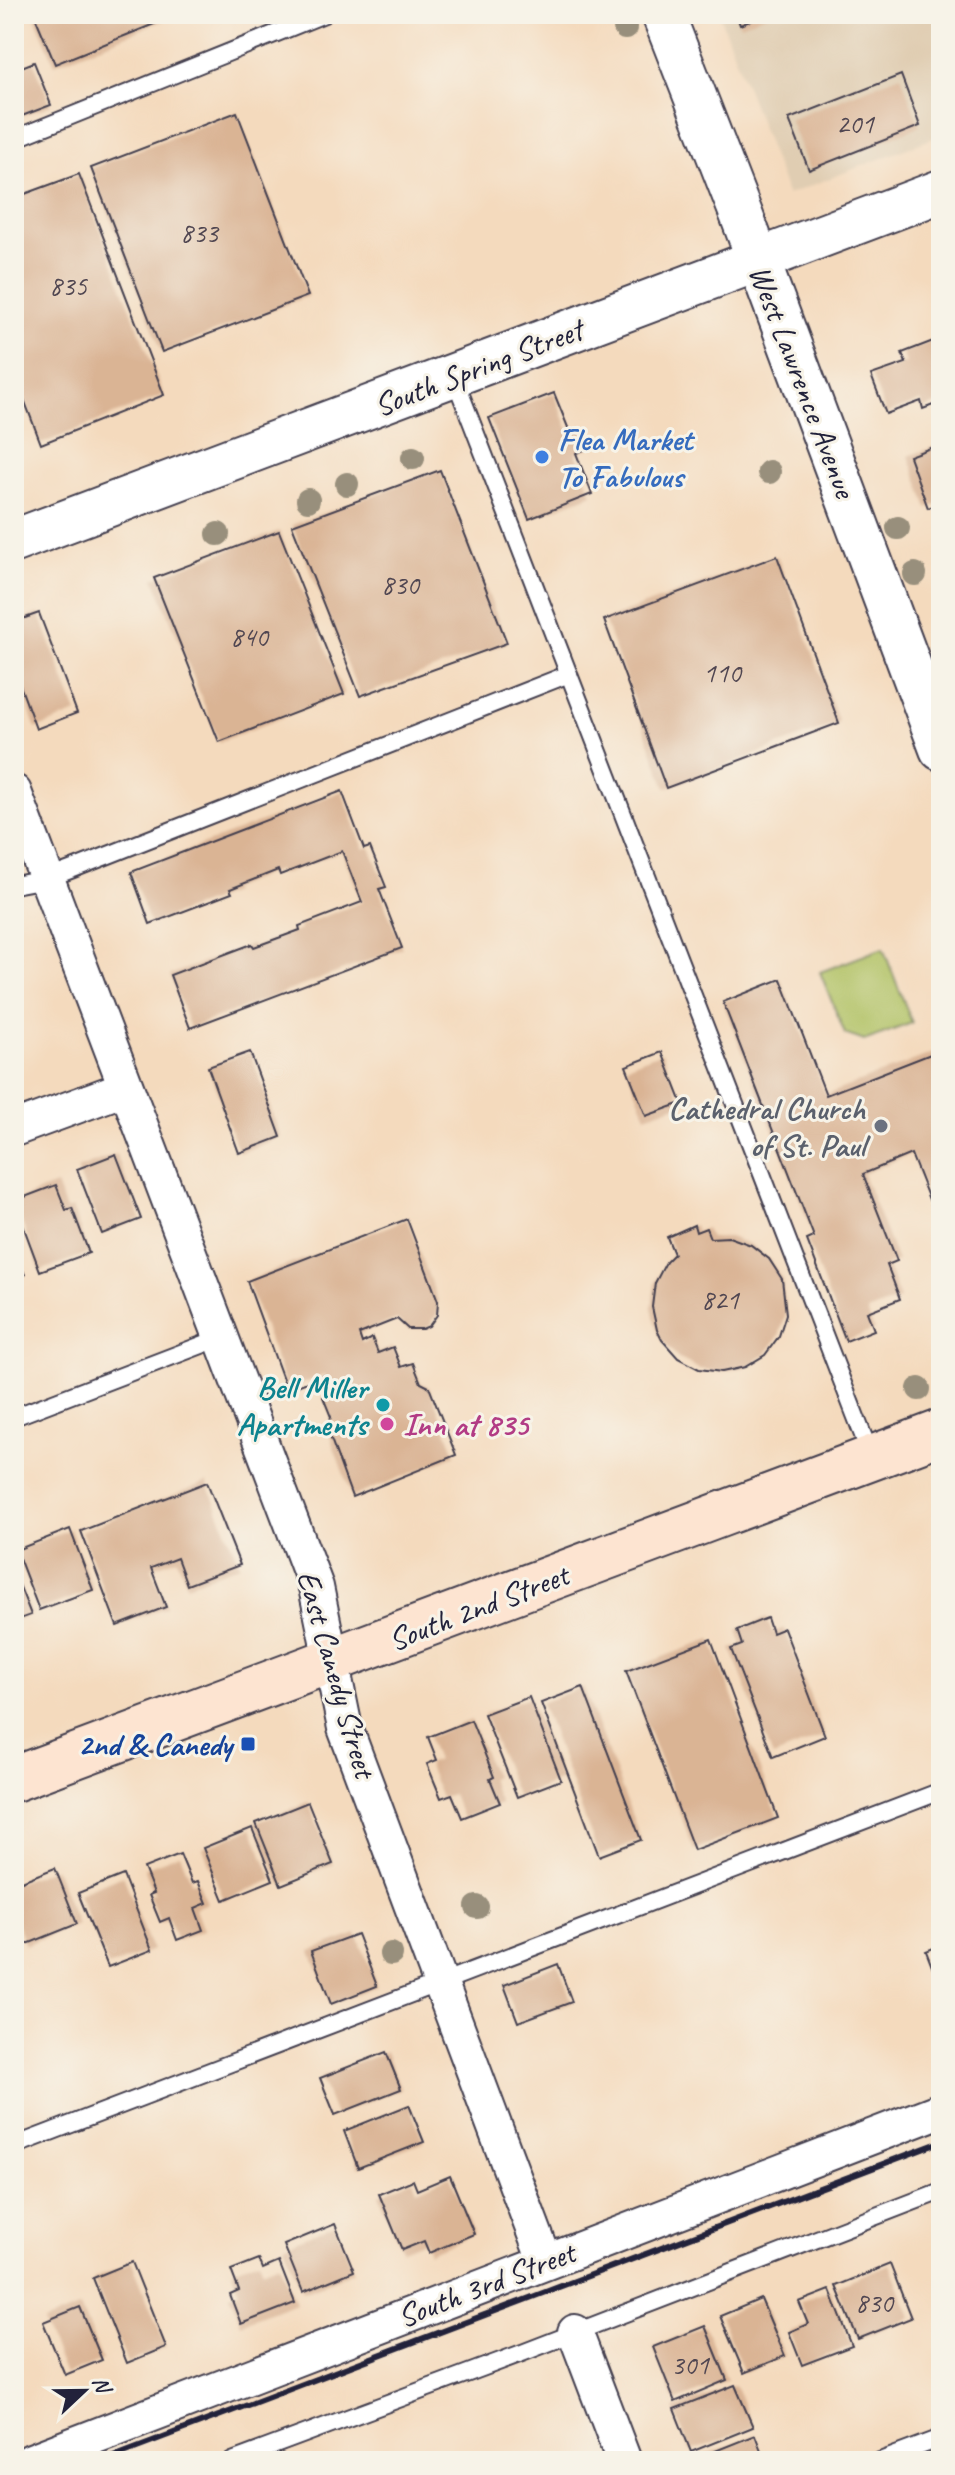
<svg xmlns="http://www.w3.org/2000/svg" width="955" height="2475" font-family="Caveat,sans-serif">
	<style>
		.built { fill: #e0cdb2 }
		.green { fill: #b0c164; stroke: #697250; stroke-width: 2 }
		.building { fill: #dab494 }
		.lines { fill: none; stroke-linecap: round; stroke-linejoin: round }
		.service-casing { stroke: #423e4e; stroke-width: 20 }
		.minor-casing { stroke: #423e4e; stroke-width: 38 }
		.tertiary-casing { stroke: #423e4e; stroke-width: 46 }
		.secondary-casing { stroke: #423e4e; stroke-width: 48 }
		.service { stroke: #fff; stroke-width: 16 }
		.minor { stroke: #fff; stroke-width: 34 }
		.tertiary { stroke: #fff; stroke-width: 42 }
		.secondary { stroke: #fde4d1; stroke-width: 44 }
		.rail { stroke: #22223b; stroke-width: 6 }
		.tree { fill: #988f7c }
		.shop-dot { fill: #3f7fe0; stroke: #f7f3e8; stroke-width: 3 }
		.worship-dot { fill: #6b7280; stroke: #f7f3e8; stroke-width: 3 }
		.culture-dot { fill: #0f9aa8; stroke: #f7f3e8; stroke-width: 3 }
		.hotel-dot { fill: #d1479c; stroke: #f7f3e8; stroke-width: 3 }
		.transit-dot { fill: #1a4fb4; stroke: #f7f3e8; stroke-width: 3 }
		.labels { text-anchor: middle; stroke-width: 6; stroke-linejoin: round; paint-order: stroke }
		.number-label { font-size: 28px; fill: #504651 }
		.street-label { font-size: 32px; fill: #22223b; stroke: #f7f3e8 }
		.shop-label { font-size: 32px; font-weight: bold; fill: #366cbe; stroke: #f7f3e8; text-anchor: start }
		.worship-label { font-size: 32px; font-weight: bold; fill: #5b616d; stroke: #f7f3e8; text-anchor: end }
		.culture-label { font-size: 32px; font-weight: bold; fill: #0d838f; stroke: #f7f3e8; text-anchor: end }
		.hotel-label { font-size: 32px; font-weight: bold; fill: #b23c85; stroke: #f7f3e8; text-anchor: start }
		.transit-label { font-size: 32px; font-weight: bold; fill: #164399; stroke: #f7f3e8; text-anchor: end }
	</style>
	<rect width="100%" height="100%" fill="#f7f3e8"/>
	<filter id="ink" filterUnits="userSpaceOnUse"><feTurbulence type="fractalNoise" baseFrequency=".0125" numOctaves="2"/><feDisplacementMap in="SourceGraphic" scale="16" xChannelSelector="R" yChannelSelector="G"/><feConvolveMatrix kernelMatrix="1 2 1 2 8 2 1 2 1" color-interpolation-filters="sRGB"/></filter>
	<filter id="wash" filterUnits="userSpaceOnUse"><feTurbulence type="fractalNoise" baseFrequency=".006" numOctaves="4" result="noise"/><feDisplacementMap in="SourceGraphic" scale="32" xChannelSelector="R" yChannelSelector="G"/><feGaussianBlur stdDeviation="1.8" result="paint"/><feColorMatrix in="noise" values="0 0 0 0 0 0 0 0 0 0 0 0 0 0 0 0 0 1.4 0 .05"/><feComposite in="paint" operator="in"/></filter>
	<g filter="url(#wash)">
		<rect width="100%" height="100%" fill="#f4dabd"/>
		<polygon class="built" points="719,14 941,14 941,135 787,195"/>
		<polygon class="green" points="883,948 912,1023 864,1041 845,1034 820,972"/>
		<g id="blocks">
			<g class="building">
				<polygon points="34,14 179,14 55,64"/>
				<polygon points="736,14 768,14 740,25"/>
				<polygon points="34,62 51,105 14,119 14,70"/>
				<polygon points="901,75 920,126 809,170 789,119"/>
				<polygon points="237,112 308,296 162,352 91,168"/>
				<polygon points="79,174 164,395 41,444 14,373 14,198"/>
				<polygon points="941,338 941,402 923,409 921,401 886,414 871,375 906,363 902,353"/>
				<polygon points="554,393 571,435 582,431 589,448 576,453 592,494 529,519 489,418"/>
				<polygon points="941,444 941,503 928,508 909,456"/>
				<polygon points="440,470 507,643 360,696 292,525"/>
				<polygon points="279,531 344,694 219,742 154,578"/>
				<polygon points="777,556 839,723 666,788 604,620"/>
				<polygon points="39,613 77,713 36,729 14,669 14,622"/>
				<polygon points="342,791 364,849 370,847 386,887 379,889 402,948 190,1028 170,975 252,944 254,947 300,930 299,926 362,902 342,851 280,875 278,870 230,889 232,893 150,924 131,872"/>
				<polygon points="781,979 826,1095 941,1050 941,1230 911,1154 863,1174 897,1261 887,1265 900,1299 867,1312 874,1330 846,1341 807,1240 814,1237 723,1002"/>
				<polygon points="250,1052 281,1137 239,1153 208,1067"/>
				<polygon points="662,1052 682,1103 646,1116 626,1066"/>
				<polygon points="116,1154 141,1219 102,1234 77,1169"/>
				<polygon points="56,1185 66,1210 72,1208 89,1253 40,1271 14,1201"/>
				<polygon points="407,1219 438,1301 437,1315 429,1326 422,1329 408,1329 397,1319 359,1334 362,1343 372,1338 378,1353 393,1347 401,1367 413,1363 421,1383 429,1387 456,1455 352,1497 327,1428 331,1417 323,1397 331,1393 325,1375 287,1390 247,1281"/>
				<polygon points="694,1225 696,1232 706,1228 710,1238 729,1237 751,1245 769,1259 782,1279 786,1314 779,1336 765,1355 745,1367 722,1372 699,1369 678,1358 662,1340 657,1330 652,1307 655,1283 666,1262 674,1254 667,1237"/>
				<polygon points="14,1248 25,1275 14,1280"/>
				<polygon points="207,1482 240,1565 187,1585 177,1558 151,1568 166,1607 117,1626 81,1531"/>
				<polygon points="70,1529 93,1590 39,1610 16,1550"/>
				<polygon points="14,1572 31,1615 14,1621"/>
				<polygon points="767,1618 772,1633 784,1628 825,1736 773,1757 731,1649 742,1645 737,1630"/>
				<polygon points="711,1639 778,1818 694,1850 626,1671"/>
				<polygon points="583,1687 641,1840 599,1856 541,1703"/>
				<polygon points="529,1697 561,1780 517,1797 484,1714"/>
				<polygon points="471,1720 494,1777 490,1779 500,1803 462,1818 452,1794 441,1798 427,1764 437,1760 428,1737"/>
				<polygon points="308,1802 333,1864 281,1885 256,1823"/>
				<polygon points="252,1828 273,1880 224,1900 203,1848"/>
				<polygon points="180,1854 192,1883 198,1881 207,1903 195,1908 203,1930 177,1940 169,1918 160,1922 149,1895 154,1893 144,1868"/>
				<polygon points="55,1868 77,1924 25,1945 14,1916 14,1884"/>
				<polygon points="123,1875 152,1950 108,1967 78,1893"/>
				<polygon points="357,1934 377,1986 331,2004 311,1951"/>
				<polygon points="941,1945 941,1990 926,1951"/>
				<polygon points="558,1964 572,2002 518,2022 504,1985"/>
				<polygon points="386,2052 401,2089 335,2115 320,2078"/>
				<polygon points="409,2105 424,2142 358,2168 344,2131"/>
				<polygon points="450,2176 474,2234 429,2253 424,2241 402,2250 379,2194 413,2180 417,2190"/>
				<polygon points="335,2224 354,2271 303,2292 284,2245"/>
				<polygon points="259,2259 263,2269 279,2262 295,2303 241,2324 230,2295 239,2291 231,2270"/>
				<polygon points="132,2262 166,2347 127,2363 93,2278"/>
				<polygon points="890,2264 911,2318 858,2339 836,2286"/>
				<polygon points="830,2290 852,2346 802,2365 789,2332 808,2324 799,2302"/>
				<polygon points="761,2299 785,2356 744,2373 720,2316"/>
				<polygon points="80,2307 102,2360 65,2375 43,2322"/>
				<polygon points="705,2326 727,2380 675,2402 653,2347"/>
				<polygon points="735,2385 753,2427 691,2452 674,2409"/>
				<polygon points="755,2435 765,2461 707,2461 705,2455"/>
			</g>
		</g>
	</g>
	<g filter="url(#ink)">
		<use href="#blocks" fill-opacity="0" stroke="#423e4e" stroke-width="2"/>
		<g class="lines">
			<g class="service-casing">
				<g id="service">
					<polyline points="14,139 324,14"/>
					<polyline points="454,377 871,1456"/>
					<polyline points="14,885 46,879 73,869 569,674"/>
					<polyline points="14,1417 220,1338"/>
					<polyline points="14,2146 941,1791"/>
					<polyline points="232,2461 522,2353 941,2191"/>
					<polyline points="880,2461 941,2438"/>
				</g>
			</g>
			<g class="minor-casing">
				<g id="minor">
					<polyline points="14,792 316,1587 345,1728 545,2261"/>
					<polyline points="14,1129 125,1088"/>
					<polyline points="575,2332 624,2461"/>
					<polyline points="31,2461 941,2110"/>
				</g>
			</g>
			<g class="tertiary-casing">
				<g id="tertiary">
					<polyline points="663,14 741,214 941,749"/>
					<polyline points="14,541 941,191"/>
				</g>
			</g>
			<g class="secondary-casing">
				<polyline id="secondary" points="14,1779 941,1432"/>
			</g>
			<use href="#service" class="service"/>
			<use href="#minor" class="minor"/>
			<use href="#tertiary" class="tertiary"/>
			<use href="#secondary" class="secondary"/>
			<polyline class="rail" points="100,2461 941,2142"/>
		</g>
		<g class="tree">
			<circle cx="625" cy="28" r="12"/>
			<circle cx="413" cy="458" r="12"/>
			<circle cx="769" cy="472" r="12"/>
			<circle cx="347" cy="484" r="12"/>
			<circle cx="308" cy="500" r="12"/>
			<circle cx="898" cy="528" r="12"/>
			<circle cx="218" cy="534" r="12"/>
			<circle cx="915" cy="574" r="12"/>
			<circle cx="919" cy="1389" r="12"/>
			<circle cx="477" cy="1907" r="12"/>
			<circle cx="391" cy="1954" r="12"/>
		</g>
	</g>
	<circle class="shop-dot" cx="542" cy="457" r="8"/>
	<circle class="worship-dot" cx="881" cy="1126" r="8"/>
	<circle class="culture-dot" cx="383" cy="1405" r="8"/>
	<circle class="hotel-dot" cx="387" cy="1424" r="8"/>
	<rect class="transit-dot" x="240" y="1736" width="16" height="16" rx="4"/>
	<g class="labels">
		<g class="number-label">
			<text x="855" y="133">201</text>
			<text x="199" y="242">833</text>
			<text x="68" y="295">835</text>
			<text x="400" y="594">830</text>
			<text x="249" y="646">840</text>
			<text x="722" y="682">110</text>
			<text x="720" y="1309">821</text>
			<text x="874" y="2312">830</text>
			<text x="690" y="2374">301</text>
		</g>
		<g class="street-label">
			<text transform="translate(478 367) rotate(-21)" y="11">South Spring Street</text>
			<text transform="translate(803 381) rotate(69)" y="11">West Lawrence Avenue</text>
			<text transform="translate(478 1607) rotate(-21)" y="11">South 2nd Street</text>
			<text transform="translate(337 1674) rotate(74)" y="11">East Canedy Street</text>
			<text transform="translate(486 2284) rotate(-21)" y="11">South 3rd Street</text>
		</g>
		<g class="shop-label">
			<text x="558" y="450">Flea Market<tspan x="558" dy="37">To Fabulous</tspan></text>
		</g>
		<g class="worship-label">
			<text x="865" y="1119">Cathedral Church<tspan x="865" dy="37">of St. Paul</tspan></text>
		</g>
		<g class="culture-label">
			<text x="367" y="1398">Bell Miller<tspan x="367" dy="37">Apartments</tspan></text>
		</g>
		<g class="hotel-label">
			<text x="403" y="1435">Inn at 835</text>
		</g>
		<g class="transit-label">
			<text x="232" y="1755">2nd &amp; Canedy</text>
		</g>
	</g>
	<rect width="955" height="2475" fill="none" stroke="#f7f3e8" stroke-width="48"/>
	<g transform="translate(84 2391) rotate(68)" stroke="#f7f3e8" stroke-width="6" paint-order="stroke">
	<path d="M0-6L14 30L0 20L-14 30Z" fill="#22223b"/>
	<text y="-12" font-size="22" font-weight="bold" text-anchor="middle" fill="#22223b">N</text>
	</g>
</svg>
